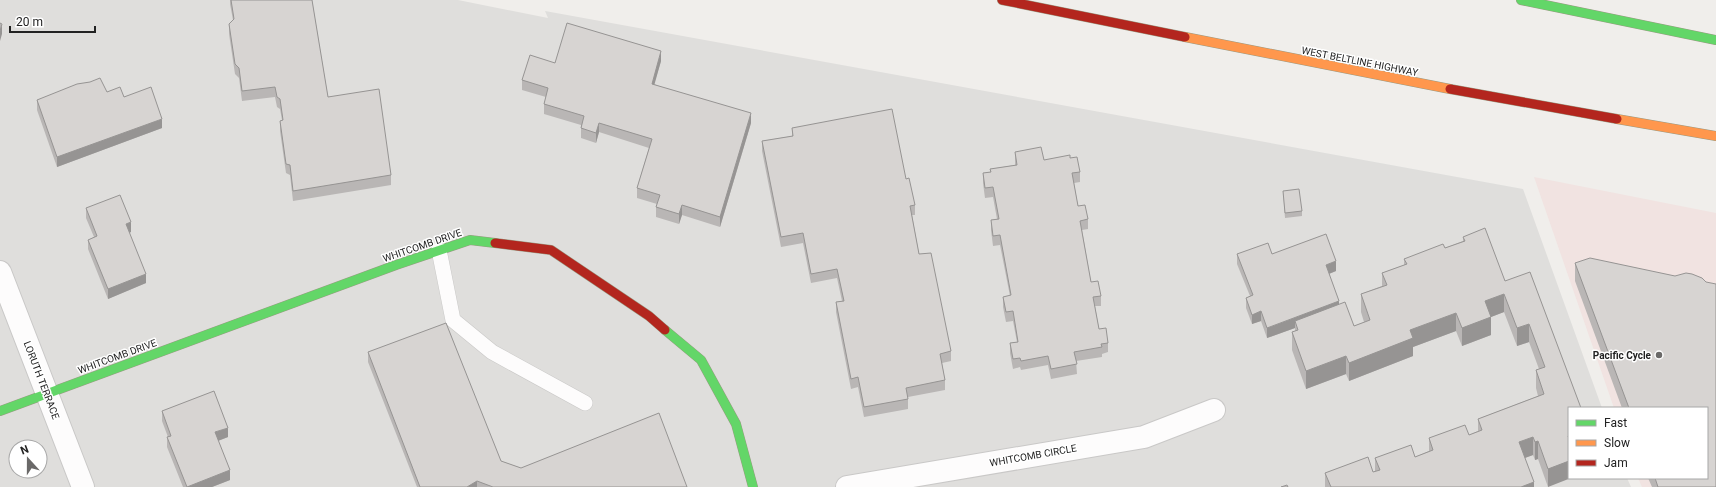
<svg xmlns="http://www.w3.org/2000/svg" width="1716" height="487" font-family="Roboto,sans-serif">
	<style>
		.residential { fill: #dfdedc; fill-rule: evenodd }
		.commercial { fill: #f1e3e1 }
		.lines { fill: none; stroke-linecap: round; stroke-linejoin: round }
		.lane-casing { stroke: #c9c8c7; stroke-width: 16 }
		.street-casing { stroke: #c9c8c7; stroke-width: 24 }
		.fast-casing { stroke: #999a82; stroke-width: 10 }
		.slow-casing { stroke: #999a82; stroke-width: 10 }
		.jam-casing { stroke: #999a82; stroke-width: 10 }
		.lane { stroke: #fdfcfc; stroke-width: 15 }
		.street { stroke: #fdfcfc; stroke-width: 22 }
		.fast { stroke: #63d668; stroke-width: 9 }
		.slow { stroke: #ff974d; stroke-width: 9 }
		.jam { stroke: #b3261e; stroke-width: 9 }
		.wall { fill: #b9b6b5 }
		.shaded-wall { fill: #969493 }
		.building { fill: #d7d4d2; stroke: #969493 }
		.poi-dot { fill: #6a6968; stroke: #fff; stroke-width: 1.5 }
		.labels { text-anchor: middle; stroke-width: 3; stroke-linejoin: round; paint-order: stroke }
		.street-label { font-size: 10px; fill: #222; stroke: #fff }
		.poi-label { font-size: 10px; font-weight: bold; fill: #222; stroke: #fff; text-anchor: end }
	</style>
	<rect width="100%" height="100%" fill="#f0eeeb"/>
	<path class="residential" d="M0 0H458L548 18 545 11 1523 189 1602 408H1569V478H1627L1631 487H0ZM16 447H40V471H16Z"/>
	<polygon class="commercial" points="1534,177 1716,213 1716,487 1642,487 1638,478 1707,478 1707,408 1614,408"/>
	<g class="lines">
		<g class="lane-casing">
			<polyline id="lane" points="439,250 453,320 492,352 585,403"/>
		</g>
		<g class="street-casing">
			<g id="street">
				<polyline points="0,272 83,487"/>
				<polyline points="847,487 1144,437 1214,410"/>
			</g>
		</g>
		<g class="fast-casing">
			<g id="fast">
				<polyline points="1521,0 1716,40"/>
				<polyline points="665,330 701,360 736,424 753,487"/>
				<polyline points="0,411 396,265 470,240 495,243"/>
			</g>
		</g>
		<g class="slow-casing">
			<g id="slow">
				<polyline points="1185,37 1450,89"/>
				<polyline points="1617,119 1716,136"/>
			</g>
		</g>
		<g class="jam-casing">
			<g id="jam">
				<polyline points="1002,0 1185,37"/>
				<polyline points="1450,89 1617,119"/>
				<polyline points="495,243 551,250 649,316 665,330"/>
			</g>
		</g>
		<use href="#lane" class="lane"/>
		<use href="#street" class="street"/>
		<use href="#fast" class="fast"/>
		<use href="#slow" class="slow"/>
		<use href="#jam" class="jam"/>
	</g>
	<g class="wall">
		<polygon points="230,0 312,0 328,97 391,175 391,185 293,201 290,175 286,173 280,131 280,121 282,120 280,109 277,107 275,97 242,101 239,78 235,74 229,34 229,24 233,20 230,4"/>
		<polygon points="661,61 654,84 751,123 720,227 682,215 679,224 656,217 656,207 657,204 637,198 637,188 649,148 599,132 596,143 581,138 581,125 544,114 544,104 546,97 522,90 522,80 555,63"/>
		<polygon points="107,92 124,97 162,128 57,167 37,110 37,100"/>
		<polygon points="792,128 906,179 915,205 915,215 912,215 919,254 951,351 951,361 942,363 945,380 945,390 908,397 908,409 864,417 858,387 851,389 836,312 836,302 842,301 837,278 811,283 803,243 781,247 762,151 762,141 792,136"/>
		<polygon points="1015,152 1044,160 1070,158 1080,172 1080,182 1074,183 1078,206 1088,219 1088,229 1082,230 1091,282 1101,296 1101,306 1095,306 1099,329 1108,343 1108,352 1102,354 1102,357 1076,361 1077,374 1051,379 1048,365 1021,370 1020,367 1013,369 1010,353 1010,343 1017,342 1013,321 1006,322 1003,307 1003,297 1010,296 1000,245 993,246 991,230 991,220 997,219 993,197 985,198 983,183 983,173 990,172 990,169 1015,165"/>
		<polygon points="1283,191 1302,211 1302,216 1285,218"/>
		<polygon points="86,208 131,232 129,233 146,283 108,299 88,249 88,240 94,237 86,218"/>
		<polygon points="1463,237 1505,281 1581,408 1548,487 1538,459 1535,460 1533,455 1525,458 1534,487 1325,487 1325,473 1373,472 1375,472 1375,458 1415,457 1429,451 1429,438 1469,435 1478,431 1478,419 1538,396 1536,388 1536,370 1539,369 1529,342 1517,346 1504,312 1491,317 1491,335 1462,346 1456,331 1413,347 1413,356 1349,381 1346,374 1306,389 1292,350 1292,332 1295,331 1295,328 1267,338 1261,321 1252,324 1246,308 1246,298 1250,296 1237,264 1237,254 1272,254 1336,271 1329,274 1339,304 1354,326 1364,322 1361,312 1361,294 1382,286 1382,273 1404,265 1404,259 1445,248 1463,241"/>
		<polygon points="1575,263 1706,282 1716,487 1652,487 1648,478 1707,478 1707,408 1622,408 1575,281"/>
		<polygon points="368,352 501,461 521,468 687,487 417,487 368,362"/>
		<polygon points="162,411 228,437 218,441 230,480 212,487 183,487 167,447 167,437 168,437 162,421"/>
	</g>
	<g class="shaded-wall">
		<polygon points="2,24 2,34 0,41 0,31"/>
		<polygon points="661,51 661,61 652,93 652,84"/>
		<polygon points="751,113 751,123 720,227 720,217"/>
		<polygon points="162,119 162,128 57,167 57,157"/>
		<polygon points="599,123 599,132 596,143 596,133"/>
		<polygon points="682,205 682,215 679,224 679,214"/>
		<polygon points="131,222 131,232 126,234 126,224"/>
		<polygon points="1336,261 1336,271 1326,275 1326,265"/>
		<polygon points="146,274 146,283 108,299 108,289"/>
		<polygon points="1504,294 1504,312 1491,317 1491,335 1462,346 1462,328 1485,301"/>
		<polygon points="1339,301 1339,311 1295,321 1295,328 1267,338 1267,328"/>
		<polygon points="1261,311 1261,321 1252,324 1252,315"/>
		<polygon points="1456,313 1456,331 1413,347 1413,356 1349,381 1349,363 1410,330"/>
		<polygon points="1529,324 1529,342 1517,346 1517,328"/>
		<polygon points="1346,356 1346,374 1306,389 1306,371"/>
		<polygon points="228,428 228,437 215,442 215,432"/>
		<polygon points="1568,436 1569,436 1569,478 1571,478 1548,487 1548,469"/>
		<polygon points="1533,437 1533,455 1519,460 1519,442"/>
		<polygon points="1538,441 1538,459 1535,460 1535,442"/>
		<polygon points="230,470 230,480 212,487 187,487"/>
		<polygon points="477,481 477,487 467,487"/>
		<polygon points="1534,482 1534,487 1521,487"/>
	</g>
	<g class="building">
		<polygon points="231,0 312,0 328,97 379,89 391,175 293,191 290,165 286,164 280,121 283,120 280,99 277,97 275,87 242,91 239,68 235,64 229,24 234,19"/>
		<polygon points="0,23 2,24 0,31"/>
		<polygon points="567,23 661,51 652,84 751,113 720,217 682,205 679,214 656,207 660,195 637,188 652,139 599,123 596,133 581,128 584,116 544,104 548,88 522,80 530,55 555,63"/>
		<polygon points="100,78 107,92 120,87 124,97 151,87 162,119 57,157 37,100 77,84 90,82"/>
		<polygon points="892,109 906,179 909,178 915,205 910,206 919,254 931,253 951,351 940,354 945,380 906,388 908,399 864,407 858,377 851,379 836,302 844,301 837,269 811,274 803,233 781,237 762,141 793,136 792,128"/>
		<polygon points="1041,147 1044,160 1070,155 1070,158 1077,157 1080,172 1072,173 1078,206 1085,205 1088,219 1080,221 1091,282 1098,281 1101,296 1093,297 1099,329 1106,328 1108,343 1101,344 1102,347 1074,352 1077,364 1051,369 1048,356 1021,361 1020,358 1013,359 1010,343 1018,342 1013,311 1006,312 1003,297 1011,295 1000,235 993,236 991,220 999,219 993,187 985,188 983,173 991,172 990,169 1017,165 1015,152"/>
		<polygon points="1299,189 1302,211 1285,213 1283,191"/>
		<polygon points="120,195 131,222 126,224 146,274 108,289 88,240 97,236 86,208"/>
		<polygon points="1485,228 1505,281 1530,272 1581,408 1569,408 1569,436 1568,436 1569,439 1569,461 1548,469 1538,441 1535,442 1533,437 1519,442 1534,482 1521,487 1331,487 1325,473 1368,457 1373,472 1380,470 1375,458 1411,445 1415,457 1433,450 1429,438 1465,425 1469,435 1482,430 1478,419 1544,394 1536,370 1545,367 1529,324 1517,328 1504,294 1485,301 1491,317 1462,328 1456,313 1410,330 1413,338 1349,363 1346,356 1306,371 1292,332 1298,330 1295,321 1345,302 1354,326 1370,320 1361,294 1387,285 1382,273 1407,264 1404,259 1443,244 1445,248 1465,241 1463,237"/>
		<polygon points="1326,234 1336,261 1326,265 1339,301 1267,328 1261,311 1252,315 1246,298 1253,295 1237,254 1268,243 1272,254"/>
		<polygon points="1590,258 1675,276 1686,273 1692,274 1702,278 1706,282 1716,284 1716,487 1658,487 1655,478 1707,478 1707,408 1629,408 1575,263"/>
		<polygon points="446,323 501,461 521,468 659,413 687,487 493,487 477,481 467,487 420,487 368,352"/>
		<polygon points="214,391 228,428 215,432 230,470 187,487 167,437 171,436 162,411"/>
		<polygon points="1287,485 1288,487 1281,487"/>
	</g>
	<circle class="poi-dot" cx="1659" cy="355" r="4"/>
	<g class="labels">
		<g class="street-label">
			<text transform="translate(1360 61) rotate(11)" y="4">WEST BELTLINE HIGHWAY</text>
			<text transform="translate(422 245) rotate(-19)" y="4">WHITCOMB DRIVE</text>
			<text transform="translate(117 356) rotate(-20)" y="4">WHITCOMB DRIVE</text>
			<text transform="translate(42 380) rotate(69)" y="4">LORUTH TERRACE</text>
			<text transform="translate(1033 455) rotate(-10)" y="4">WHITCOMB CIRCLE</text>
		</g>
		<g class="poi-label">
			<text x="1651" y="359">Pacific Cycle</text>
		</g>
	</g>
	<rect x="1568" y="407" width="140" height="72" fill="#ffffff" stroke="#a7a7a7"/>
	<rect x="1576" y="420" width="20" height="6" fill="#63d668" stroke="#a7a7a7"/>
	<text x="1604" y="427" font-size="12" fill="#222222">Fast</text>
	<rect x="1576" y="440" width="20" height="6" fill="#ff974d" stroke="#a7a7a7"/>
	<text x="1604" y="447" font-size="12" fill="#222222">Slow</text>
	<rect x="1576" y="460" width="20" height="6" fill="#b3261e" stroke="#a7a7a7"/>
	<text x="1604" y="467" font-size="12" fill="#222222">Jam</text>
	<g transform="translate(28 459) rotate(339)"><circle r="19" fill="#ffffff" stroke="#a7a7a7"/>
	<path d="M0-3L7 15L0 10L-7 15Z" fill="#6a6968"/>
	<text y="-6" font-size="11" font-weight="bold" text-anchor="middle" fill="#222222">N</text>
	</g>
	<path d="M10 26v6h85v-6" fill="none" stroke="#222222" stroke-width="2"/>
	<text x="16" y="26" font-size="12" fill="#222222" stroke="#ffffff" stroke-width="3" paint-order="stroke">20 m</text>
</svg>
